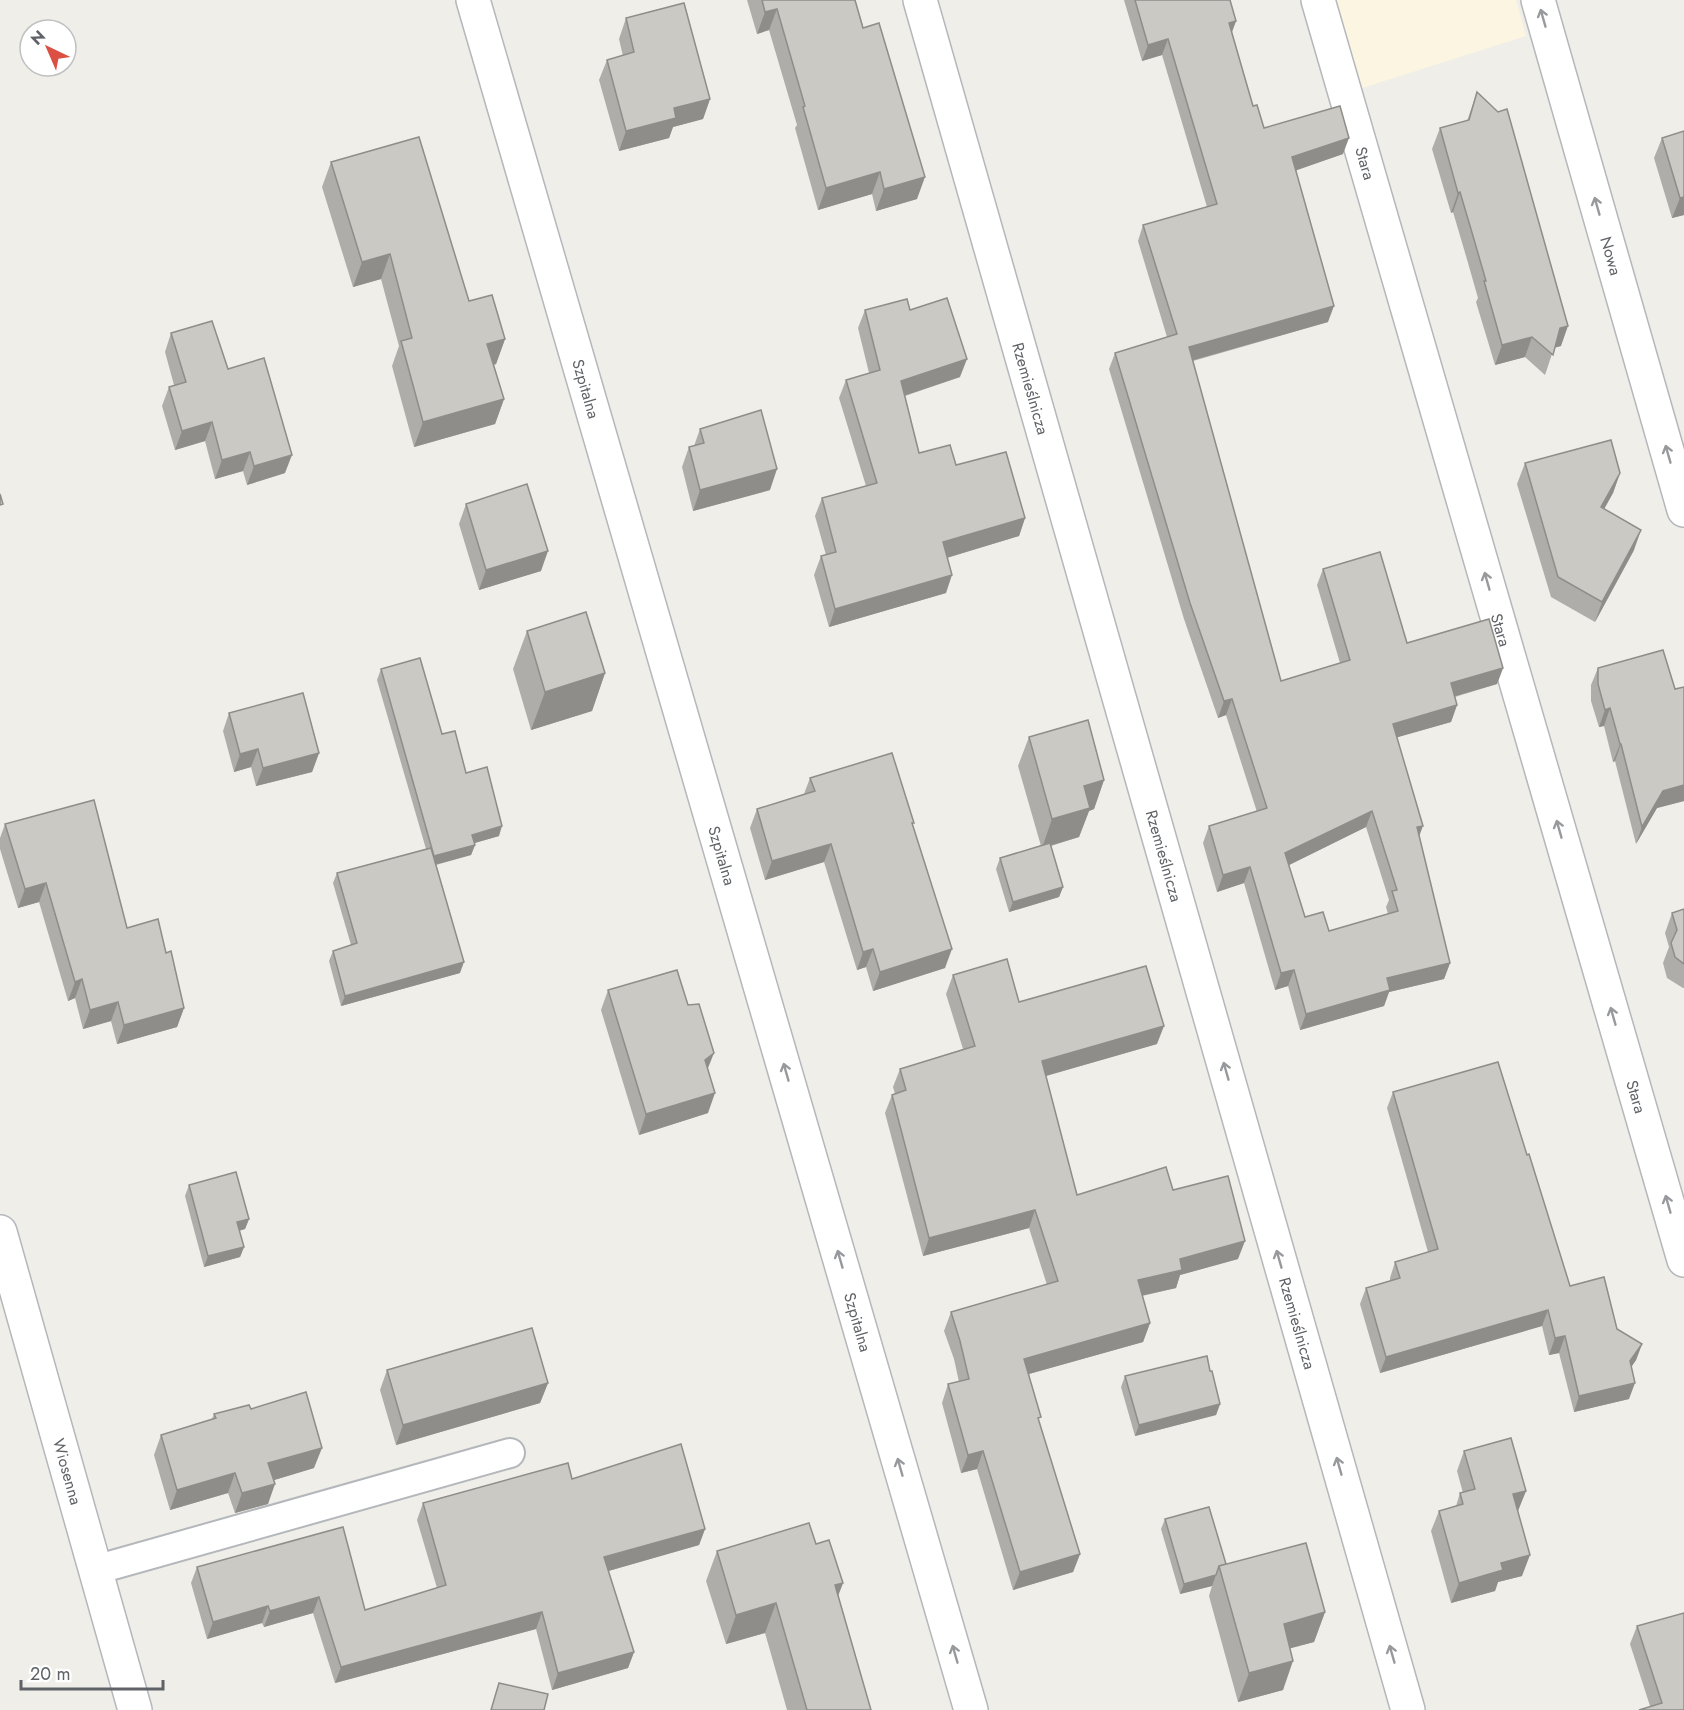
<svg xmlns="http://www.w3.org/2000/svg" width="1684" height="1710" font-family="Jost,sans-serif">
	<style>
		.commercial { fill: #fbf5e1 }
		.lines { fill: none; stroke-linecap: round; stroke-linejoin: round }
		.lane-casing { stroke: #b4b7bb; stroke-width: 32 }
		.street-casing { stroke: #b4b7bb; stroke-width: 36 }
		.lane { stroke: #fff; stroke-width: 28 }
		.street { stroke: #fff; stroke-width: 33 }
		.wall { fill: #afada9; fill-rule: evenodd }
		.shaded-wall { fill: #8e8d89 }
		.building { fill: #cbc9c4; stroke: #8e8d89; stroke-width: 1.5; fill-rule: evenodd }
		.oneway { stroke: #97999c }
		.labels { text-anchor: middle; stroke-width: 6; stroke-linejoin: round; paint-order: stroke }
		.street-label { font-size: 16px; fill: #5f6266; stroke: #fff }
	</style>
	<rect width="100%" height="100%" fill="#efeee8"/>
	<polygon class="commercial" points="1330,0 1516,0 1526,36 1356,90"/>
	<g class="lines">
		<g class="lane-casing">
			<polyline id="lane" points="95,1570 510,1453"/>
		</g>
		<g class="street-casing">
			<g id="street">
				<path id="s1" d="M473 0 971 1710"/>
				<path id="s2" d="M920 0 1408 1710"/>
				<path id="s3" d="M1318 0 1684 1260"/>
				<path id="s4" d="M1538 0 1684 510"/>
				<path id="s5" d="M0 1232 135 1710"/>
			</g>
		</g>
		<use href="#lane" class="lane"/>
		<use href="#street" class="street"/>
	</g>
	<g class="wall">
		<polygon points="747,0 855,0 917,199 876,211 872,194 818,210 795,128 797,125 769,30 757,34"/>
		<path d="M1124 0H1230L1236 21 1232 32 1253 106 1264 128 1343 154 1295 170 1328 322 1193 361 1281 681 1340 663 1317 585 1323 569 1407 643 1503 668 1497 684 1455 697 1457 705 1451 722 1397 737 1419 836 1450 963 1444 979 1389 992 1384 1006 1300 1030 1288 986 1275 990 1244 883 1217 892 1203 843 1209 826 1257 812 1226 715 1218 718 1184 619 1109 369 1115 353 1167 337 1138 241 1143 225 1207 207 1162 55 1142 61ZM1366 827 1389 900 1386 907 1388 914 1329 931 1305 917 1289 865Z"/>
		<polygon points="626,18 710,99 703,119 673,127 669,138 619,151 599,80 607,60 623,56 619,39"/>
		<polygon points="1477,92 1561,346 1554,348 1545,375 1525,357 1495,365 1476,302 1478,298 1466,256 1453,212 1451,213 1432,149 1440,128 1467,121"/>
		<polygon points="1684,131 1684,215 1672,218 1654,158 1662,138"/>
		<polygon points="331,162 505,339 496,364 494,365 504,399 495,424 414,447 392,366 399,346 381,279 353,287 322,187"/>
		<polygon points="865,310 910,310 960,377 905,396 919,453 956,465 1025,518 1019,536 947,558 946,593 829,627 814,575 821,556 826,555 815,516 822,498 866,486 839,398 846,380 869,373 858,328"/>
		<polygon points="171,333 228,369 285,473 247,485 243,471 215,479 205,441 175,450 162,406 169,387 174,385 165,352"/>
		<polygon points="700,429 770,490 693,511 682,467 689,447 694,446"/>
		<polygon points="1525,463 1620,473 1613,493 1604,509 1634,550 1595,622 1551,597 1517,484"/>
		<polygon points="466,504 541,571 479,590 459,524"/>
		<polygon points="527,631 605,673 592,711 531,730 513,669"/>
		<polygon points="1598,668 1675,689 1684,687 1684,801 1657,808 1636,844 1615,761 1613,762 1604,726 1599,727 1591,701 1591,685"/>
		<polygon points="381,669 442,734 499,836 474,843 475,845 471,855 436,865 460,973 341,1006 329,961 333,951 351,945 333,883 337,873 426,849 377,680"/>
		<polygon points="229,713 319,753 312,772 256,786 251,767 234,772 223,731"/>
		<polygon points="1029,737 1104,780 1094,809 1089,811 1079,837 1051,846 1063,887 1059,897 1009,912 996,869 1000,858 1041,846 1018,766"/>
		<polygon points="810,778 913,825 945,968 873,991 866,967 857,970 824,862 765,880 750,828 757,809 804,794"/>
		<polygon points="5,824 127,928 166,953 184,1008 177,1027 117,1044 111,1021 83,1029 75,998 68,1001 39,902 18,908 0,849 0,838"/>
		<polygon points="1684,909 1684,988 1683,988 1667,978 1663,963 1669,947 1665,933 1672,913"/>
		<polygon points="953,975 1019,1002 1157,1044 1046,1076 1077,1195 1173,1190 1238,1259 1180,1275 1176,1288 1142,1296 1150,1323 1143,1342 1029,1374 1039,1422 1080,1554 1073,1572 1013,1590 977,1469 961,1473 942,1403 948,1384 959,1382 954,1359 944,1331 951,1312 1047,1285 1029,1228 923,1256 885,1113 892,1095 895,1094 893,1087 900,1069 963,1049 946,994"/>
		<polygon points="608,990 688,1005 708,1113 639,1135 601,1010"/>
		<polygon points="1393,1092 1527,1155 1570,1286 1617,1329 1642,1344 1636,1360 1631,1367 1629,1399 1574,1412 1559,1353 1549,1355 1542,1326 1380,1373 1360,1304 1366,1288 1390,1281 1390,1278 1395,1262 1428,1252 1387,1108"/>
		<polygon points="189,1185 249,1219 245,1229 239,1231 244,1247 240,1257 204,1267 185,1196"/>
		<polygon points="387,1370 548,1383 540,1403 396,1445 380,1390"/>
		<polygon points="1210,1371 1220,1404 1216,1415 1135,1436 1121,1387 1125,1376"/>
		<polygon points="251,1409 314,1468 274,1480 268,1504 235,1513 228,1493 170,1510 154,1455 161,1435 212,1419 214,1414"/>
		<polygon points="1464,1451 1526,1491 1517,1511 1522,1576 1498,1582 1495,1591 1451,1603 1431,1531 1439,1511 1456,1506 1460,1493 1463,1493 1457,1471"/>
		<polygon points="572,1479 705,1529 699,1545 608,1571 634,1652 628,1668 552,1690 536,1629 335,1683 313,1613 264,1627 262,1623 207,1639 191,1583 197,1567 343,1527 365,1610 437,1588 417,1520 423,1503"/>
		<polygon points="1165,1519 1226,1564 1325,1612 1314,1642 1290,1648 1283,1690 1238,1702 1209,1596 1212,1586 1180,1594 1161,1529"/>
		<polygon points="816,1544 843,1583 838,1595 871,1710 787,1710 765,1633 726,1644 706,1581 717,1551"/>
		<polygon points="1637,1626 1684,1710 1650,1706 1630,1644"/>
	</g>
	<g class="shaded-wall">
		<polygon points="777,9 769,30 757,34 765,12"/>
		<polygon points="1236,21 1230,37 1229,23"/>
		<polygon points="1168,39 1162,55 1142,61 1148,45"/>
		<polygon points="710,99 703,119 673,127 669,138 619,151 626,131 674,108"/>
		<polygon points="1349,138 1343,154 1286,174 1292,157"/>
		<polygon points="880,172 872,194 818,210 826,188"/>
		<polygon points="925,177 917,199 876,211 884,189"/>
		<polygon points="1460,192 1453,212 1451,213 1458,193"/>
		<polygon points="1684,197 1684,215 1672,218 1680,198"/>
		<polygon points="390,254 381,279 353,287 362,262"/>
		<polygon points="1334,306 1328,322 1183,363 1189,347"/>
		<polygon points="1568,326 1561,346 1552,348 1560,328"/>
		<polygon points="1532,337 1525,357 1495,365 1502,345"/>
		<polygon points="505,339 496,364 478,369 487,344"/>
		<polygon points="967,359 960,377 894,399 901,381"/>
		<polygon points="504,399 495,424 414,447 423,422"/>
		<polygon points="212,422 205,441 175,450 182,431"/>
		<polygon points="250,452 243,471 215,479 222,460"/>
		<polygon points="292,455 285,473 247,485 254,466"/>
		<polygon points="777,469 770,490 693,511 700,490"/>
		<polygon points="1620,473 1613,493 1594,527 1601,507"/>
		<polygon points="1025,518 1019,536 936,561 943,542"/>
		<polygon points="1641,530 1634,550 1595,622 1602,602"/>
		<polygon points="548,551 541,571 479,590 486,570"/>
		<polygon points="952,575 946,593 829,627 835,609"/>
		<polygon points="1503,668 1497,684 1445,699 1451,683"/>
		<polygon points="605,673 592,711 531,730 545,692"/>
		<polygon points="1232,699 1226,715 1218,718 1224,701"/>
		<polygon points="1457,705 1451,722 1388,740 1393,724"/>
		<polygon points="1610,708 1604,726 1599,727 1605,710"/>
		<polygon points="1620,744 1621,744 1615,761 1613,762"/>
		<polygon points="258,749 251,767 234,772 240,754"/>
		<polygon points="319,753 312,772 256,786 263,768"/>
		<polygon points="1104,780 1094,809 1089,811 1079,837 1042,848 1052,819 1084,786"/>
		<polygon points="1684,785 1684,801 1657,808 1636,844 1642,827 1663,791"/>
		<polygon points="1372,811 1366,827 1279,870 1285,853"/>
		<polygon points="502,826 499,836 468,845 472,835"/>
		<polygon points="1423,826 1417,842 1417,827"/>
		<polygon points="831,844 824,862 765,880 772,861"/>
		<polygon points="475,845 471,855 430,866 434,856"/>
		<polygon points="1250,867 1244,883 1217,892 1223,875"/>
		<polygon points="46,883 39,902 18,908 25,889"/>
		<polygon points="1063,887 1059,897 1009,912 1013,902"/>
		<polygon points="873,949 866,967 857,970 863,952"/>
		<polygon points="952,949 945,968 873,991 880,972"/>
		<polygon points="464,962 460,973 341,1006 345,996"/>
		<polygon points="1450,963 1444,979 1389,992 1384,1006 1300,1030 1306,1014 1387,978"/>
		<polygon points="1294,970 1288,986 1275,990 1281,973"/>
		<polygon points="82,979 75,998 68,1001 75,982"/>
		<polygon points="118,1002 111,1021 83,1029 90,1010"/>
		<polygon points="184,1008 177,1027 117,1044 124,1025"/>
		<polygon points="1164,1026 1157,1044 1035,1079 1042,1061"/>
		<polygon points="714,1053 706,1073 705,1060"/>
		<polygon points="715,1093 708,1113 639,1135 646,1114"/>
		<polygon points="1035,1210 1029,1228 923,1256 929,1238"/>
		<polygon points="249,1219 245,1229 233,1232 237,1222"/>
		<polygon points="1245,1241 1238,1259 1180,1275 1176,1288 1131,1298 1138,1280 1180,1259"/>
		<polygon points="244,1247 240,1257 204,1267 208,1256"/>
		<polygon points="1548,1310 1542,1326 1380,1373 1386,1357"/>
		<polygon points="1150,1323 1143,1342 1018,1377 1024,1359"/>
		<polygon points="1565,1336 1559,1353 1549,1355 1555,1338"/>
		<polygon points="1642,1344 1636,1360 1624,1378 1630,1361"/>
		<polygon points="548,1383 540,1403 396,1445 403,1425"/>
		<polygon points="1635,1383 1629,1399 1574,1412 1579,1396"/>
		<polygon points="1220,1404 1216,1415 1135,1436 1139,1425"/>
		<polygon points="322,1448 314,1468 261,1484 268,1463"/>
		<polygon points="983,1451 977,1469 961,1473 968,1455"/>
		<polygon points="235,1473 228,1493 170,1510 177,1490"/>
		<polygon points="275,1484 268,1504 235,1513 242,1493"/>
		<polygon points="1526,1491 1518,1511 1505,1515 1513,1494"/>
		<polygon points="705,1529 699,1545 598,1574 604,1557"/>
		<polygon points="1080,1554 1073,1572 1013,1590 1020,1572"/>
		<polygon points="1530,1555 1522,1576 1498,1582 1495,1591 1451,1603 1459,1583 1501,1563"/>
		<polygon points="1216,1575 1212,1586 1180,1594 1184,1584"/>
		<polygon points="843,1583 832,1612 835,1585"/>
		<polygon points="319,1597 313,1613 264,1627 270,1611"/>
		<polygon points="776,1603 765,1633 726,1644 736,1615"/>
		<polygon points="268,1606 262,1623 207,1639 213,1622"/>
		<polygon points="542,1612 536,1629 335,1683 341,1667"/>
		<polygon points="1325,1612 1314,1642 1273,1653 1284,1624"/>
		<polygon points="634,1652 628,1668 552,1690 558,1673"/>
		<polygon points="1293,1661 1283,1690 1238,1702 1249,1673"/>
	</g>
	<g class="building">
		<polygon points="762,0 855,0 863,28 879,23 925,177 884,189 880,172 826,188 803,107 805,106 777,9 765,12"/>
		<path d="M1135 0H1230L1236 21 1229 23 1253 106 1257 105 1264 128 1340 106 1349 138 1292 157 1334 306 1189 347 1281 681 1350 660 1323 569 1380 552 1407 643 1489 619 1503 668 1451 683 1457 705 1393 724 1423 826 1417 827 1450 963 1387 978 1390 990 1306 1014 1294 970 1281 973 1250 867 1223 875 1209 826 1267 808 1232 699 1224 701 1190 603 1115 353 1177 334 1143 225 1217 204 1168 39 1148 45ZM1372 811 1397 890 1392 891 1398 911 1329 931 1323 912 1305 917 1285 853Z"/>
		<polygon points="684,3 710,99 674,108 676,118 626,131 607,60 634,52 626,18"/>
		<polygon points="1477,92 1498,112 1507,109 1568,326 1560,328 1553,355 1532,337 1502,345 1484,281 1486,281 1473,236 1460,192 1458,193 1440,128 1469,120"/>
		<polygon points="1684,131 1684,197 1680,198 1662,138"/>
		<polygon points="419,137 469,301 492,295 505,339 487,344 504,399 423,422 401,341 412,338 390,254 362,262 331,162"/>
		<polygon points="947,298 967,359 901,381 919,453 950,445 956,465 1006,452 1025,518 943,542 952,575 835,609 821,556 836,552 822,498 877,483 846,380 880,370 865,310 907,299 910,310"/>
		<polygon points="212,321 228,369 264,358 292,455 254,466 250,452 222,460 212,422 182,431 169,387 186,382 171,333"/>
		<polygon points="761,410 777,469 700,490 689,447 704,443 700,429"/>
		<polygon points="1611,440 1620,473 1601,507 1641,530 1602,602 1558,577 1525,463"/>
		<polygon points="527,484 548,551 486,570 466,504"/>
		<polygon points="0,494 3,504 0,505"/>
		<polygon points="586,612 605,673 545,692 527,631"/>
		<polygon points="1663,650 1675,689 1684,687 1684,785 1663,791 1642,827 1621,744 1620,744 1610,708 1605,710 1598,684 1598,668"/>
		<polygon points="420,658 442,734 455,731 466,773 487,767 502,826 472,835 475,845 434,856 381,669"/>
		<polygon points="303,693 319,753 263,768 258,749 240,754 229,713"/>
		<polygon points="1088,720 1104,780 1084,786 1090,808 1052,819 1029,737"/>
		<polygon points="892,753 914,823 912,823 952,949 880,972 873,949 863,952 831,844 772,861 757,809 815,791 810,778"/>
		<polygon points="94,800 127,928 158,919 166,953 171,951 184,1008 124,1025 118,1002 90,1010 82,979 75,982 46,883 25,889 5,824"/>
		<polygon points="1050,843 1063,887 1013,902 1000,858"/>
		<polygon points="431,848 464,962 345,996 333,951 357,943 337,873"/>
		<polygon points="1684,909 1684,964 1675,957 1671,943 1677,930 1672,913"/>
		<polygon points="1007,959 1019,1002 1146,966 1164,1026 1042,1061 1077,1195 1166,1167 1173,1190 1228,1176 1245,1241 1180,1259 1182,1270 1138,1280 1150,1323 1024,1359 1041,1417 1038,1418 1080,1554 1020,1572 983,1451 968,1455 948,1384 969,1379 960,1341 951,1312 1058,1281 1035,1210 929,1238 892,1095 906,1090 900,1069 975,1046 953,975"/>
		<polygon points="677,970 688,1005 699,1004 714,1053 705,1060 715,1093 646,1114 608,990"/>
		<polygon points="1498,1062 1527,1155 1529,1154 1570,1286 1604,1277 1617,1329 1642,1344 1630,1361 1635,1383 1579,1396 1565,1336 1555,1338 1548,1310 1386,1357 1366,1288 1400,1278 1395,1262 1438,1249 1393,1092"/>
		<polygon points="236,1172 249,1219 237,1222 244,1247 208,1256 189,1185"/>
		<polygon points="532,1328 548,1383 403,1425 387,1370"/>
		<polygon points="1207,1356 1210,1371 1212,1371 1220,1404 1139,1425 1125,1376"/>
		<polygon points="306,1392 322,1448 268,1463 275,1484 242,1493 235,1473 177,1490 161,1435 216,1418 214,1414 249,1405 251,1409"/>
		<polygon points="1511,1438 1526,1491 1513,1494 1530,1555 1501,1563 1503,1570 1459,1583 1439,1511 1463,1504 1460,1493 1475,1489 1464,1451"/>
		<polygon points="681,1444 705,1529 604,1557 634,1652 558,1673 542,1612 341,1667 319,1597 270,1611 268,1606 213,1622 197,1567 343,1527 365,1610 446,1585 423,1503 568,1463 572,1479"/>
		<polygon points="1209,1507 1226,1564 1219,1566 1216,1575 1184,1584 1165,1519"/>
		<polygon points="809,1523 816,1544 829,1540 843,1583 835,1585 871,1710 807,1710 776,1603 736,1615 717,1551"/>
		<polygon points="1306,1543 1325,1612 1284,1624 1293,1661 1249,1673 1219,1566"/>
		<polygon points="1684,1613 1684,1710 1639,1710 1662,1703 1637,1626"/>
		<polygon points="499,1683 548,1694 544,1710 491,1710"/>
	</g>
	<defs><path id="oneway-shaft" d="M-6 0H5M1.5-3L5.5 0L1.5 3" fill="none" stroke-width="1.6" stroke-linecap="round" stroke-linejoin="round" transform="scale(1.5)"/></defs>
	<g class="oneway">
		<use href="#oneway-shaft" transform="translate(1543 18) rotate(-106)"/>
		<use href="#oneway-shaft" transform="translate(1597 206) rotate(-106)"/>
		<use href="#oneway-shaft" transform="translate(1668 454) rotate(-106)"/>
		<use href="#oneway-shaft" transform="translate(1487 581) rotate(-106)"/>
		<use href="#oneway-shaft" transform="translate(1559 829) rotate(-106)"/>
		<use href="#oneway-shaft" transform="translate(1613 1016) rotate(-106)"/>
		<use href="#oneway-shaft" transform="translate(1226 1071) rotate(-106)"/>
		<use href="#oneway-shaft" transform="translate(786 1072) rotate(-106)"/>
		<use href="#oneway-shaft" transform="translate(1668 1204) rotate(-106)"/>
		<use href="#oneway-shaft" transform="translate(840 1259) rotate(-106)"/>
		<use href="#oneway-shaft" transform="translate(1279 1259) rotate(-106)"/>
		<use href="#oneway-shaft" transform="translate(1339 1466) rotate(-106)"/>
		<use href="#oneway-shaft" transform="translate(900 1467) rotate(-106)"/>
		<use href="#oneway-shaft" transform="translate(955 1654) rotate(-106)"/>
		<use href="#oneway-shaft" transform="translate(1392 1654) rotate(-106)"/>
	</g>
	<g class="labels">
		<g class="street-label">
			<text dy="6" stroke="none"><textPath href="#s3" startOffset="170">Stara</textPath></text>
			<text dy="6" stroke="none"><textPath href="#s4" startOffset="266">Nowa</textPath></text>
			<text dy="6" stroke="none"><textPath href="#s1" startOffset="405">Szpitalna</textPath></text>
			<text dy="6" stroke="none"><textPath href="#s2" startOffset="404">Rzemieślnicza</textPath></text>
			<text dy="6" stroke="none"><textPath href="#s3" startOffset="656">Stara</textPath></text>
			<text dy="6" stroke="none"><textPath href="#s1" startOffset="891">Szpitalna</textPath></text>
			<text dy="6" stroke="none"><textPath href="#s2" startOffset="890">Rzemieślnicza</textPath></text>
			<text dy="6" stroke="none"><textPath href="#s3" startOffset="1142">Stara</textPath></text>
			<text dy="6" stroke="none"><textPath href="#s1" startOffset="1377">Szpitalna</textPath></text>
			<text dy="6" stroke="none"><textPath href="#s2" startOffset="1376">Rzemieślnicza</textPath></text>
			<text dy="6" stroke="none"><textPath href="#s5" startOffset="249">Wiosenna</textPath></text>
		</g>
	</g>
	<g transform="translate(48 48) rotate(316)"><circle r="28" fill="#ffffff" stroke="#bfc0c2" stroke-width="1.5"/>
	<path d="M0-4.5L10 22L0 15L-10 22Z" fill="#db5042"/>
	<text y="-9" font-size="16" font-weight="bold" text-anchor="middle" fill="#5f6266">N</text>
	</g>
	<path d="M21 1680v9h142v-9" fill="none" stroke="#5f6266" stroke-width="3"/>
	<text x="30" y="1680" font-size="18" fill="#5f6266" stroke="#ffffff" stroke-width="4.5" paint-order="stroke">20 m</text>
</svg>
